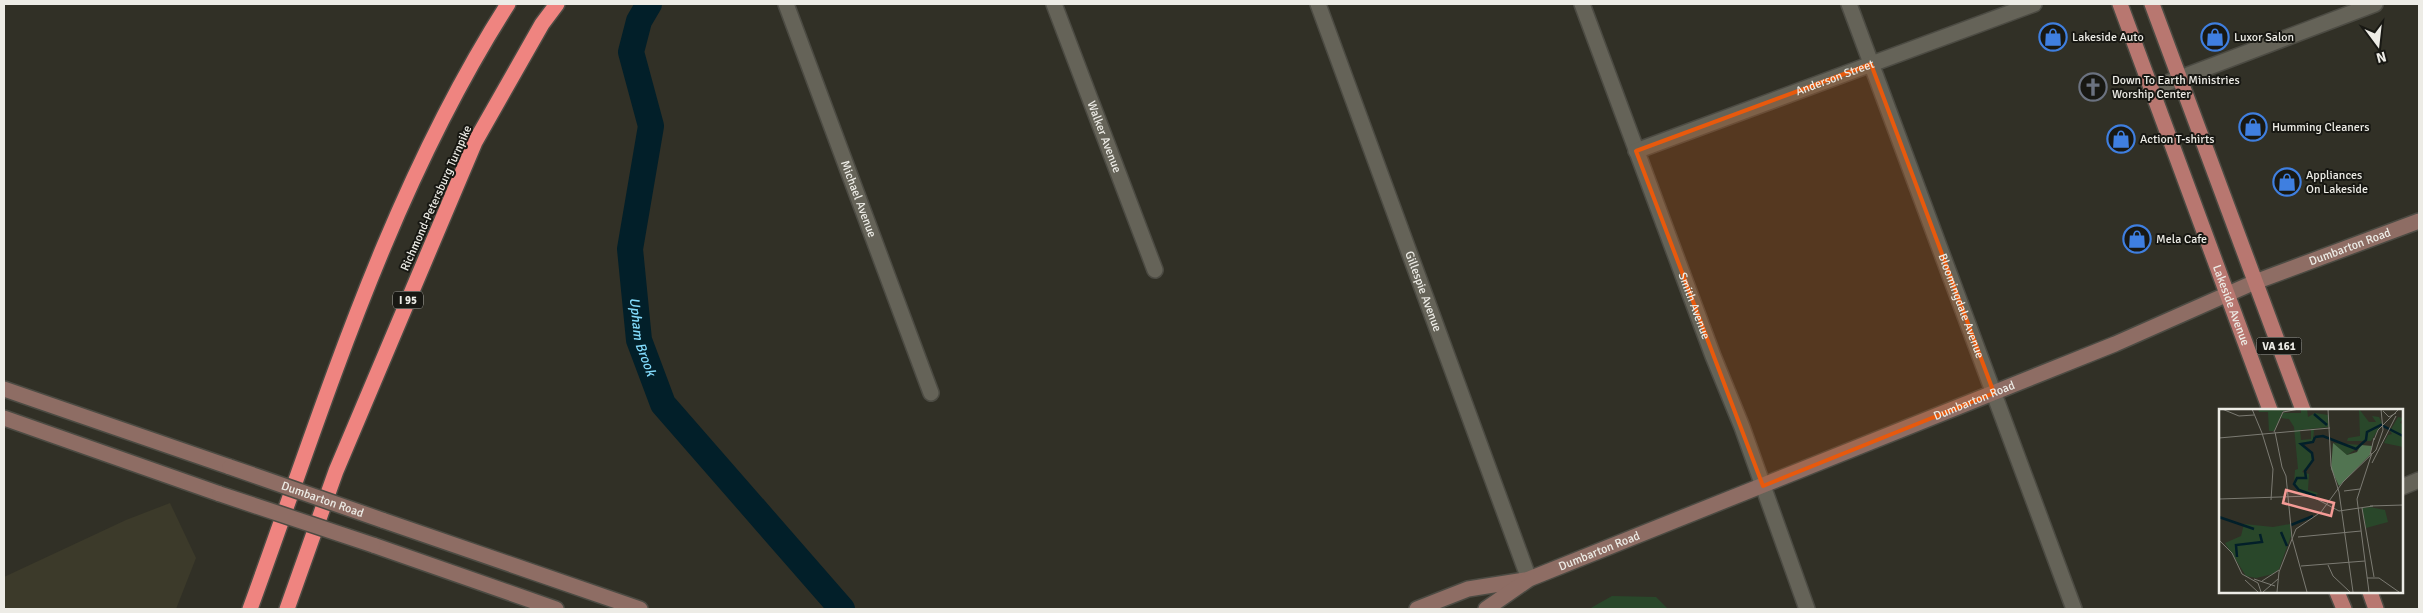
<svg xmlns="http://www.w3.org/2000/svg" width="2423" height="613" font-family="Signika,sans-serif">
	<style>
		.built { fill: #3c3a2a }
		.green { fill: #29472a }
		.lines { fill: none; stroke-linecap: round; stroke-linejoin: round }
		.river { stroke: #021f29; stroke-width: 26 }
		.minor-casing { stroke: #4c4b43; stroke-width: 18 }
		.secondary-casing { stroke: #4c4b43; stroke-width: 18 }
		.primary-casing { stroke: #4c4b43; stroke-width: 18 }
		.motorway-casing { stroke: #4c4b43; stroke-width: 18 }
		.minor { stroke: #656358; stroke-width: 15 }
		.secondary { stroke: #8e6d64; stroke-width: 15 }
		.primary { stroke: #b87770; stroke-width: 15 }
		.motorway { stroke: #ef8480; stroke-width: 15 }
		.secondary-bridge-casing { stroke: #4c4b43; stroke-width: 18; stroke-linecap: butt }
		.secondary-bridge { stroke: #8e6d64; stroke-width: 15 }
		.marked { fill: #e8590c; fill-opacity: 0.2; stroke: #e8590c; stroke-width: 4; stroke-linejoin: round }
		.labels { text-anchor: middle; stroke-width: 4; stroke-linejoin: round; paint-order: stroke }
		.shield { fill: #181813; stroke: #adaca7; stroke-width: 1 }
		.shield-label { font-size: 11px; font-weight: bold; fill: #edece6 }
		.poi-label { font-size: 12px; fill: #edece6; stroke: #181813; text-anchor: start }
		.street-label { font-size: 12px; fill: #edece6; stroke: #181813 }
		.water-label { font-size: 14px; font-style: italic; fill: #83dbfc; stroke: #181813 }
		.inset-river { fill: none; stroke: #021f29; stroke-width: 2.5 }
		.inset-road { fill: none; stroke: #7c7b73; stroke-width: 1 }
		.view { fill: #f59b96; fill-opacity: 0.15; stroke: #f59b96; stroke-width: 2.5 }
		.inset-edge { fill: none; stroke: #edece6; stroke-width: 2.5 }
	</style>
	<rect width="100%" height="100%" fill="#313026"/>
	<polygon class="built" points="170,503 196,558 176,609 4,609 4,577 126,520"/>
	<polygon class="green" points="1612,596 1656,597 1668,609 1589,609"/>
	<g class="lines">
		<path class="river" id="s1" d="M649 4 639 21 631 52 651 126 630 249 639 340 663 404 842 609"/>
		<g class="minor-casing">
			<g id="minor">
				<path id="s2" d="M786 4 931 393"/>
				<path id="s3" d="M1054 4 1155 270"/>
				<path id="s4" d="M1318 4 1529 579"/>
				<path id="s5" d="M1582 4 1713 356 1742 427 1807 609"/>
				<path id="s6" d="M1849 4 2074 609"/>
				<polyline points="2151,89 2375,4"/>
				<path id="s7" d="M1636 151 2034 4"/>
				<polyline points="2402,487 2419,480"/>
			</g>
		</g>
		<g class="secondary-casing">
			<g id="secondary">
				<polyline points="4,389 230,467"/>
				<polyline points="4,418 220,494"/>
				<polyline points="382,520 640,609"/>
				<polyline points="373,545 556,609"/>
				<polyline points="1417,609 1468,589 1525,580"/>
				<path id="s8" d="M1486 609 1529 579 2115 344 2255 282 2419 221"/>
			</g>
		</g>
		<g class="primary-casing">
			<g id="primary">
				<path id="s9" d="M2120 4 2270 410"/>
				<polyline points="2152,4 2303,410"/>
				<polyline points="2337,592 2344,609"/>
				<polyline points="2370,592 2376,609"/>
			</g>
		</g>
		<g class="motorway-casing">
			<g id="motorway">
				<path d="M250 609C325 403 389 190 508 4"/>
				<polyline points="287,609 336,471 475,142 542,24 557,4"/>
			</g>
		</g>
		<use href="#minor" class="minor"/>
		<use href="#secondary" class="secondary"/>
		<use href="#primary" class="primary"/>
		<use href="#motorway" class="motorway"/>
		<g class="secondary-bridge-casing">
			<g id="secondary-bridge">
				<path id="s10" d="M230 467 382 520"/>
				<polyline points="220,494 373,545"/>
			</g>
		</g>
		<use href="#secondary-bridge" class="secondary-bridge"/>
	</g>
	<path class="marked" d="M1871 64 1994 393 1763 486 1636 151Z"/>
	<defs>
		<g id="shop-ring" transform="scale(1.4375)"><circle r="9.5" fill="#181813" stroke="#3f7fe0" stroke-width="1.5"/><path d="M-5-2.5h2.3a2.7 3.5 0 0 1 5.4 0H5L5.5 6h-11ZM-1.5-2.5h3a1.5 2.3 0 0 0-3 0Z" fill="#3f7fe0"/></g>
		<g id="church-ring" transform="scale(1.4375)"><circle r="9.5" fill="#181813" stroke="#6b7280" stroke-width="1.5"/><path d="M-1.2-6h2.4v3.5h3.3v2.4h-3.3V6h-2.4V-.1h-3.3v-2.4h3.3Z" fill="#6b7280"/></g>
	</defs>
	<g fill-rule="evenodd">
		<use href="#shop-ring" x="2053" y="37"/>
		<use href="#shop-ring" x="2215" y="37"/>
		<use href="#church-ring" x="2093" y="87"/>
		<use href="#shop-ring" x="2253" y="127"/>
		<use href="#shop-ring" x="2121" y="139"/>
		<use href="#shop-ring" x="2287" y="182"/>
		<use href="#shop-ring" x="2137" y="239"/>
	</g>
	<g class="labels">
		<g class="shield">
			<rect x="393" y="291.5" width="30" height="17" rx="4"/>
			<rect x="2256.5" y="337.5" width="45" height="17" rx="4"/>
		</g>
		<g class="shield-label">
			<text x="408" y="304">I 95</text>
			<text x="2279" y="350">VA 161</text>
		</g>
		<g class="poi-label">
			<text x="2072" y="41">Lakeside Auto</text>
			<text x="2234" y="41">Luxor Salon</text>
			<text x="2112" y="84">Down To Earth Ministries<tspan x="2112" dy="14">Worship Center</tspan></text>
			<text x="2272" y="131">Humming Cleaners</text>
			<text x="2140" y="143">Action T-shirts</text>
			<text x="2306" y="179">Appliances<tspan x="2306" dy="14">On Lakeside</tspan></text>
			<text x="2156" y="243">Mela Cafe</text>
		</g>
		<g class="street-label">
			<text dy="4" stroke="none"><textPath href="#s7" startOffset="212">Anderson Street</textPath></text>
			<text dy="4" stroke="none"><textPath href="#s3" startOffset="142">Walker Avenue</textPath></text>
			<text transform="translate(436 198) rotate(-66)" y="4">Richmond-Petersburg Turnpike</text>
			<text dy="4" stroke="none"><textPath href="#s2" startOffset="208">Michael Avenue</textPath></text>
			<text dy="4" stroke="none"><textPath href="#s8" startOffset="938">Dumbarton Road</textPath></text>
			<text dy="4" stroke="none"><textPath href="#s4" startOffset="306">Gillespie Avenue</textPath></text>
			<text dy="4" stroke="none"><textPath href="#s9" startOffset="321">Lakeside Avenue</textPath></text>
			<text dy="4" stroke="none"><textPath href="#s5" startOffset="322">Smith Avenue</textPath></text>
			<text dy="4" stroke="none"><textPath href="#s6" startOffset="322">Bloomingdale Avenue</textPath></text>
			<text dy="4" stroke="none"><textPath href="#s8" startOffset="532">Dumbarton Road</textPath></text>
			<text dy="4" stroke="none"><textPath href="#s10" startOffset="98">Dumbarton Road</textPath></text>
			<text dy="4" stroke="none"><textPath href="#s8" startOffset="128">Dumbarton Road</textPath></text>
		</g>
		<g class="water-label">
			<text dy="5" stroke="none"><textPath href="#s1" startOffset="342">Upham Brook</textPath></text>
		</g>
	</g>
	<g transform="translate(2219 409)">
		<rect width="184" height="184" fill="#313026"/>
		<path d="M39 0H73V1L64 2 55 22H50L49 3H40ZM82 0H88L89 8 96 4 109 6 110 18 81 21 82 31 92 30V20H95L94 33 82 35 94 46 93 52 83 63 90 65 89 81 99 84 97 87 82 86 75 75 76 61 79 60 75 18 70 10 62 9 64 4H82ZM140 0 150 13H157L153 7 160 8 163 14 152 32H128L129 29 141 27ZM179 8 184 9 181 14 184 15V38L165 34 169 26 173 25 171 22ZM114 34 142 36V37L128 46ZM151 98 166 101 169 113 147 119 143 99ZM25 115 54 118 71 115 72 127 60 160 54 165 37 169 27 167 6 134 22 127Z" fill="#29472a"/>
		<path d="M114 34 128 46 138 43 142 36 153 37 151 46 120 77 112 60Z" fill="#517451"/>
		<path class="inset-river" d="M95 5 108 16M96 28 104 27 137 40 147 31 148 23 162 16 184 27M96 28 94 33 82 35 93 44 94 51 86 62 87 69H78L75 75 80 81 97 87M0 108 35 120M72 116 94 107M62 123 68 137M18 148 17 136 43 133 41 125"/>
		<path class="inset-road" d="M3 0 20 7 35 6M33 0 43 24M109 0 112 57 120 83 134 183M164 2 170 8 177 4M55 23 64 3 80 0M56 23 63 58 67 67 73 129 88 183M43 24 54 60 52 91M0 29 111 19M155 31 159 21 180 0M151 46 155 29M153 54 177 7M125 82 141 80M0 90 92 87 120 102 154 97M151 97 184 96M143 99 155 168M79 128 142 122M0 131 13 144 23 165 39 174 42 183M109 156 114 167 131 183M82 157 146 152M148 169H160L180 183M35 170 56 177M26 171 39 183M43 172 60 161M44 183 59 170M58 183 60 163 77 120 102 103 124 73 157 41 164 21 162 0M150 183 138 90 153 44"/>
		<path class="view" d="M67 81 115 94 112 107 64 94Z"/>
		<rect width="184" height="184" class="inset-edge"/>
	</g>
	<rect width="2423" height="613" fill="none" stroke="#edece6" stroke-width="10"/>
	<g transform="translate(2378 45) rotate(165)" stroke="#181813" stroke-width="4" paint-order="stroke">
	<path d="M0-4L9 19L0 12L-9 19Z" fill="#edece6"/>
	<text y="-8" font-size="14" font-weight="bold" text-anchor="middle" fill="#edece6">N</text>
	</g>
</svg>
